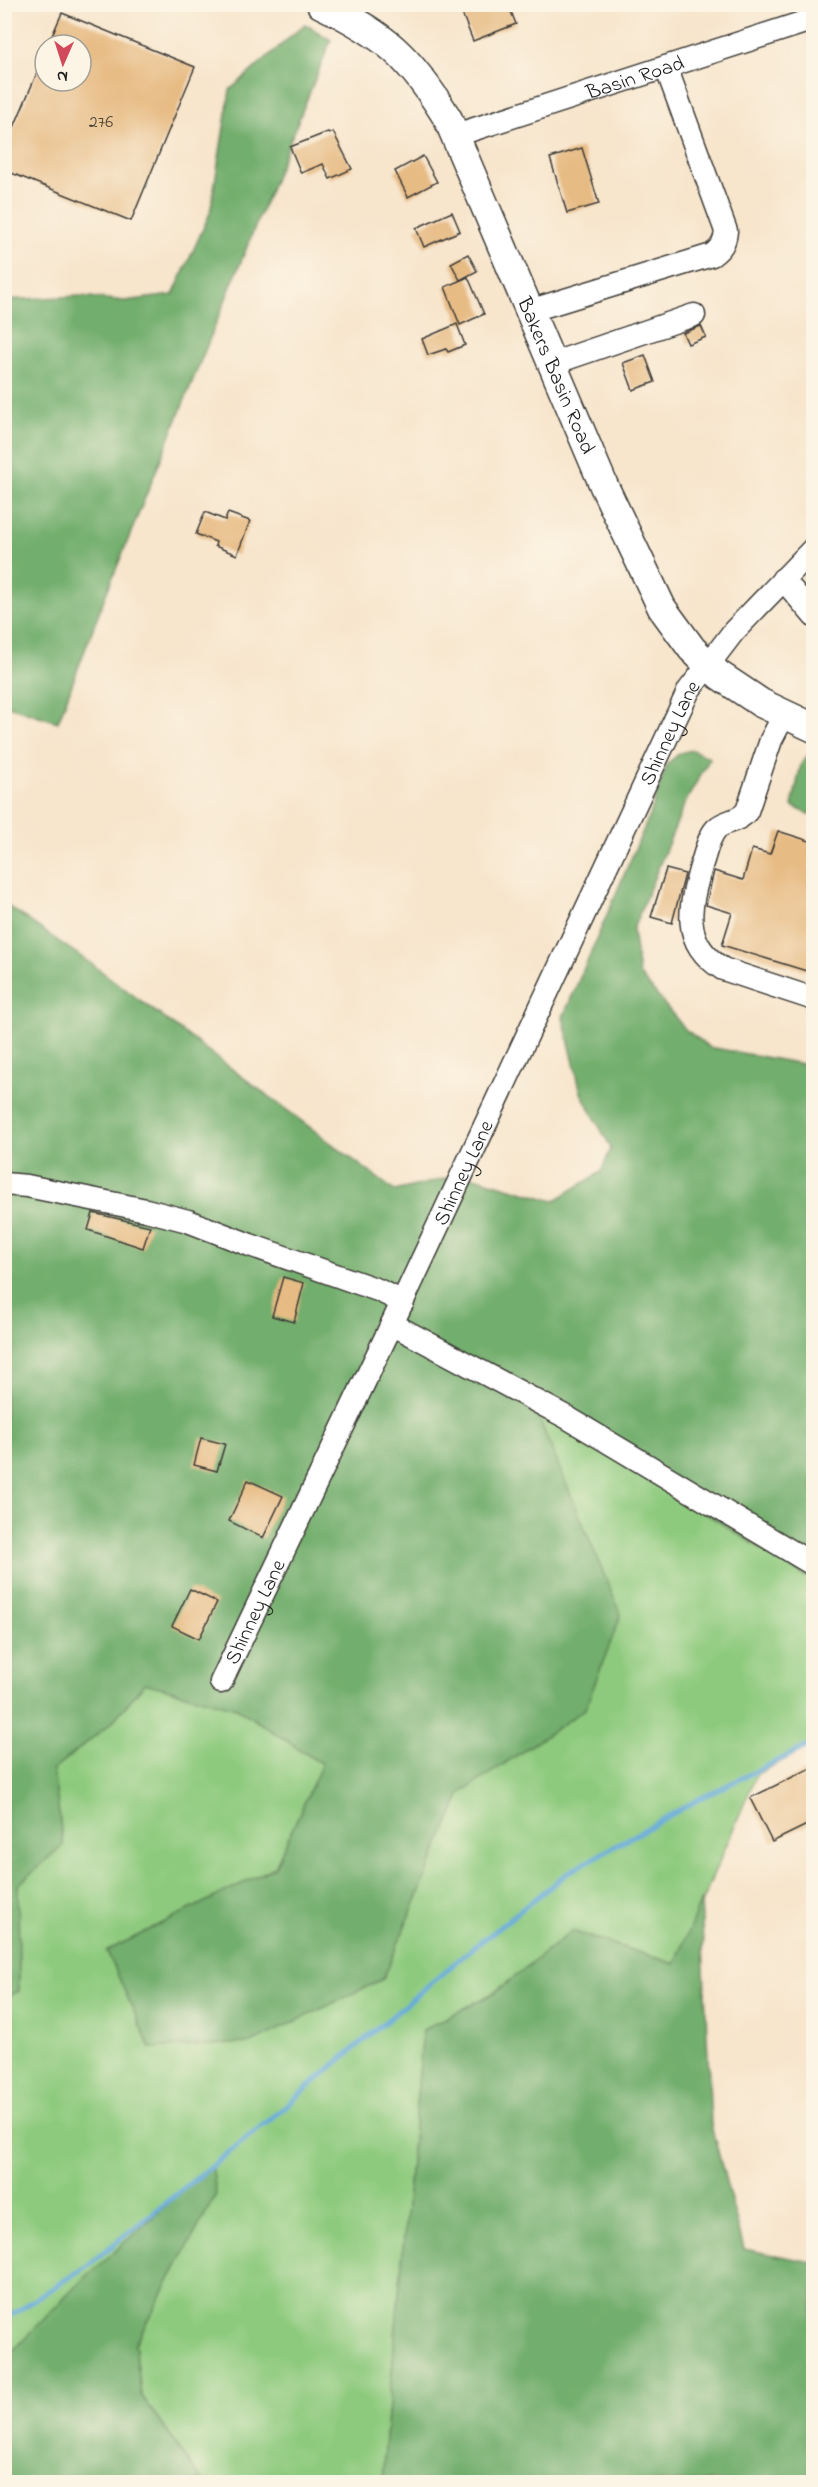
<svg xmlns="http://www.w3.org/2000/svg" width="818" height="2487" font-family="'Indie Flower',sans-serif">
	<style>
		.green { fill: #8eca7e; stroke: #55734d; stroke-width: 1.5 }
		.forest { fill: #72ae6d; stroke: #476544; stroke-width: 1.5 }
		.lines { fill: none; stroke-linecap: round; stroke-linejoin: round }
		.stream { stroke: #62a9d8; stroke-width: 5 }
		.building { fill: #e7bb84 }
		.minor-casing { stroke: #3d3a36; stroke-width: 25 }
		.major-casing { stroke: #3d3a36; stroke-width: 31 }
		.minor { stroke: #fff; stroke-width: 22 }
		.major { stroke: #fff; stroke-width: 28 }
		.labels { text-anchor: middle; stroke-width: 4.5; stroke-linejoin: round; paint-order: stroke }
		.number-label { font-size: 18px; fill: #4f4436 }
		.street-label { font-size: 21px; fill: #1c1c1c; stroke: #fcf5e5 }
	</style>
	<rect width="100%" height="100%" fill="#fcf5e5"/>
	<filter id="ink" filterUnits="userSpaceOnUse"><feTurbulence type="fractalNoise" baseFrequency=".0167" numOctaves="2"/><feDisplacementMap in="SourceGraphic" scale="12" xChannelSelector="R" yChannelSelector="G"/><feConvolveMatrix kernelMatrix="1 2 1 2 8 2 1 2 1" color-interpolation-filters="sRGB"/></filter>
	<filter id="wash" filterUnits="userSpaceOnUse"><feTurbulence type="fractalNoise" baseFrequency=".008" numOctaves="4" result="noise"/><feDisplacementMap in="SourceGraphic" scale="24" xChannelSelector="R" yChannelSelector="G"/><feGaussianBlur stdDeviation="1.35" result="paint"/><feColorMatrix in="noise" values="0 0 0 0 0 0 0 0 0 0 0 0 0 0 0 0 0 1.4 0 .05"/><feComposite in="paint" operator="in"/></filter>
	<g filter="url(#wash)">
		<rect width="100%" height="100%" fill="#f7e5cc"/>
		<polygon class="green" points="531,1401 813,1582 813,1745 757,1774 675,1964 572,1931 494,1993 423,2030 382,2482 203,2482 141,2395 135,2344 216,2194 5,2359 5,1997 19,1991 18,1885 63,1845 53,1770 112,1722 145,1683 237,1708 322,1764 275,1867 107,1951 383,1979 461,1793 585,1709"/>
		<g class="forest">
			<polygon points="305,24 331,40 104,599 58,722 5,705 5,300 81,296 124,301 173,295 210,213 230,90"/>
			<polygon points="813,749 813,816 792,806 801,764"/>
			<polygon points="692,750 710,758 685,803 633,929 639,974 685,1029 709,1047 813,1066 813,1582 532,1402 621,1615 585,1709 461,1793 383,1979 251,2043 150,2048 107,1951 275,1867 322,1764 237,1708 145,1683 112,1722 53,1770 63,1845 18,1885 19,1991 5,1997 5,904 93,965 395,1191 464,1174 554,1201 601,1172 611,1148 581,1093 563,1017 651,812 667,764 680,753"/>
			<polygon points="701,1900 711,2125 744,2249 813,2262 813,2482 382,2482 423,2030 494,1993 572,1931 675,1964"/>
			<polygon points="212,2164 216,2194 135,2344 141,2395 203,2482 5,2482 5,2359 76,2286"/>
		</g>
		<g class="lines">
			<polyline class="stream" points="4,2320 88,2265 268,2121 468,1952 569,1872 699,1799 814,1743"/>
		</g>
		<g id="blocks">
			<g class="building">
				<polygon points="477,4 508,4 516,24 473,41 461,11"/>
				<polygon points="62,13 195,67 131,221 4,170 4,151 45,54 45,81 81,81 81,45 48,45"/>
				<polygon points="328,132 329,134 333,132 352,169 330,179 323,164 301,173 290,147"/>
				<polygon points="582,148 599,204 567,213 550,158"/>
				<polygon points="423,156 437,182 408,197 395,171"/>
				<polygon points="452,212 460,231 424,247 416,228"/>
				<polygon points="468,254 477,271 460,280 451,263"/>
				<polygon points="468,277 484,314 460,325 445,287"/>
				<polygon points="457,324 465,345 448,352 446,349 428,355 422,339"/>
				<polygon points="701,326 706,337 688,344 683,333"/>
				<polygon points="645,355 655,382 633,390 623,363"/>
				<polygon points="205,512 225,520 228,513 250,521 237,555 215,546 216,542 196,534"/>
				<polygon points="778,831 813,842 813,855 810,867 813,868 813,973 722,945 732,913 706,905 714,871 743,880 752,849 770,854"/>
				<polygon points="666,869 685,874 672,923 651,917"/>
				<polygon points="93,1213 150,1226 143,1248 88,1230"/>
				<polygon points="283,1277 304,1283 294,1322 272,1316"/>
				<polygon points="201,1438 225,1444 217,1471 194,1465"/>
				<polygon points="248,1480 283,1496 263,1538 229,1521"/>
				<polygon points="190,1589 217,1602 199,1639 172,1626"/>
				<polygon points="813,1767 813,1822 772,1842 750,1798"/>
			</g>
		</g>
	</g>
	<g filter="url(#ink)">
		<use href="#blocks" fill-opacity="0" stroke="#3d3a36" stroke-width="1.5"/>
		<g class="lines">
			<g class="minor-casing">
				<g id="minor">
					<path id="s1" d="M456 135 814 19"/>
					<path d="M529 311 712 255C721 248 725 243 726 231L666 67"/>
					<polyline points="551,364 694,315"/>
					<polyline points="783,579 814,616"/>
					<path d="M784 715 771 740 747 811C739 822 725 820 716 829 708 838 706 852 702 863 690 905 679 942 723 969L814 999"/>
					<polyline points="4,1184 27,1186 146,1210 188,1221 250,1245 378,1290 403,1302"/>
					<polyline points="392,1324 568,1418 814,1565"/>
					<path id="s2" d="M221 1682 392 1324 689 690 734 631 814 548"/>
				</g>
			</g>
			<g class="major-casing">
				<g id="major">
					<path id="s3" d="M321 4C386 35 410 57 448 119L604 486 662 608 692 649 719 675 761 703 814 728"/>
				</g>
			</g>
			<use href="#minor" class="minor"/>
			<use href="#major" class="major"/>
		</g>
	</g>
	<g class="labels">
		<g class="number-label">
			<text x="101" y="127">276</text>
		</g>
		<g class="street-label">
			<text dy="7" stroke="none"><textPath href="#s1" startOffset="188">Basin Road</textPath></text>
			<text dy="7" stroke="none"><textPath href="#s3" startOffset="453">Bakers Basin Road</textPath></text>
			<text dy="7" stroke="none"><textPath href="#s2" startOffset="1050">Shinney Lane</textPath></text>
			<text dy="7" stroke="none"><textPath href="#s2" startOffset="564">Shinney Lane</textPath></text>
			<text dy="7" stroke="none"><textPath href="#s2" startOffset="78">Shinney Lane</textPath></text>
		</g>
	</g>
	<rect width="818" height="2487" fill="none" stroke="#fcf5e5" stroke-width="24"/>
	<g transform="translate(63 63) rotate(183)"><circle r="28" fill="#fcf5e5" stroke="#a29e95" stroke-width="1.5"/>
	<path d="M0-4.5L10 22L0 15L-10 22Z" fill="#d1495b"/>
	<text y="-9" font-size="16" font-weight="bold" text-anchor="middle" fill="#1c1c1c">N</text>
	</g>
</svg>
